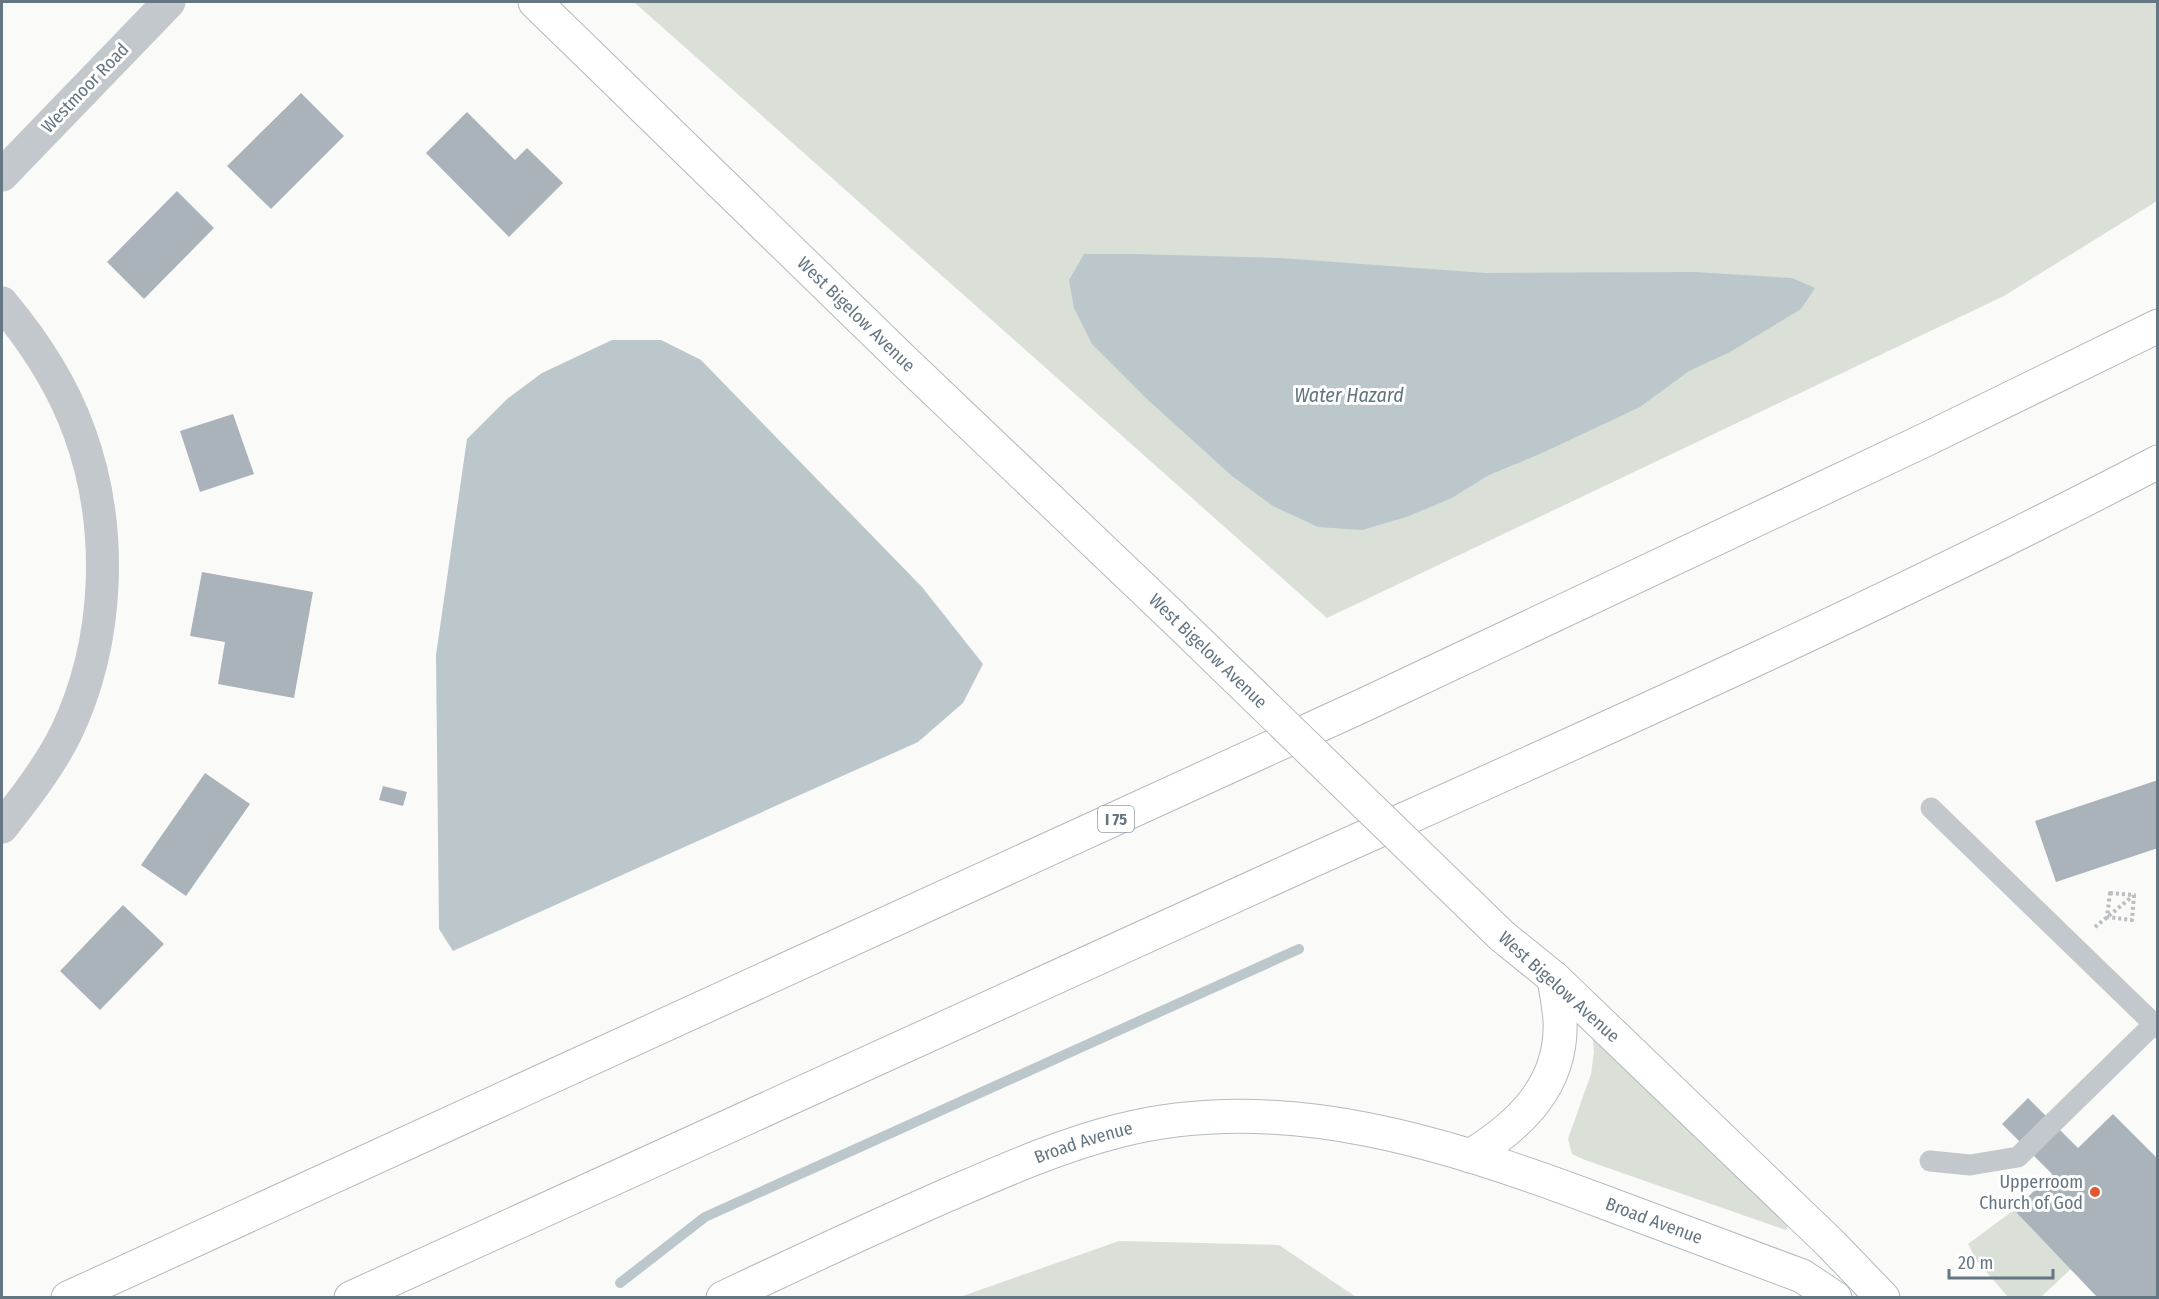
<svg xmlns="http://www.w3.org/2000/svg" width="2159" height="1299" font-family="'Fira Sans Condensed',sans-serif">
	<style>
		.green { fill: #dadfd7 }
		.water { fill: #bbc7cb }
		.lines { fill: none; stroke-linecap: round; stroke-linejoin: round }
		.stream { stroke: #bbc7cb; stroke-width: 10 }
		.building { fill: #aab3b9 }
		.secondary-casing { stroke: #b3babf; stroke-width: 35 }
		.highway-casing { stroke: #b4b9bd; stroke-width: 35 }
		.path { stroke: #bbbfc2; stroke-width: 4; stroke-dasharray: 3 3; stroke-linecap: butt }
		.lane { stroke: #c3c8cc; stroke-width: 21 }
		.street { stroke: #c3c8cc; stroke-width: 33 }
		.secondary { stroke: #fff; stroke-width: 33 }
		.highway { stroke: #fff; stroke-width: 33 }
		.secondary-bridge-casing { stroke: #b3babf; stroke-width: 35; stroke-linecap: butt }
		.secondary-bridge { stroke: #fff; stroke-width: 33 }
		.poi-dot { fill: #e4572e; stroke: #fff; stroke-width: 2 }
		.labels { text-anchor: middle; stroke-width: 6; stroke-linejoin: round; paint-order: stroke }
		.shield { fill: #fff; stroke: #939fa8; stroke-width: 1.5 }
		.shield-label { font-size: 16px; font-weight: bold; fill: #657683 }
		.street-label { font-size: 18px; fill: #657683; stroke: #fff }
		.poi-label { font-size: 18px; fill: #657683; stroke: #fff; text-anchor: end }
		.water-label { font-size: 20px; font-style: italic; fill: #60757c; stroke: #fff }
	</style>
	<rect width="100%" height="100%" fill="#fafaf8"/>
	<g class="green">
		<polygon points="634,2 2157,2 2157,201 2004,296 1327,618"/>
		<polygon points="1592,1032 1790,1224 1786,1230 1585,1160 1572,1154 1568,1139 1591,1074 1594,1052"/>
		<polygon points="2014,1210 2071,1269 2041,1297 2008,1297 1977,1261 1968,1244"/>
		<polygon points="1119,1241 1279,1245 1356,1297 960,1297"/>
	</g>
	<g class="water">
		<polygon points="1084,254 1133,254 1280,258 1485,273 1694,272 1792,278 1815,288 1801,309 1730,352 1689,371 1640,407 1542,453 1489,475 1450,499 1406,517 1362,530 1318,527 1273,506 1232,476 1147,399 1092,344 1074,308 1069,280"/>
		<polygon points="612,340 661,340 701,360 922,587 983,664 963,703 918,742 453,951 439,929 436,655 467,439 507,399 542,373"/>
	</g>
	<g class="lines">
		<polyline class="stream" points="620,1283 705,1217 1299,949"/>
	</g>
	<g class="building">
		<polygon points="301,93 344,136 271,209 227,166"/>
		<polygon points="467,112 515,160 527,148 563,183 509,237 426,153"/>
		<polygon points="177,191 214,228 144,299 107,262"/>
		<polygon points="233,414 254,474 200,492 180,431"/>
		<polygon points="202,572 313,592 294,698 218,684 225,642 190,636"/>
		<polygon points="205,773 250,804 186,896 141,865"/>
		<polygon points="2158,780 2158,848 2056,882 2035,821"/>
		<polygon points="383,786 407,792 403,806 379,800"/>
		<polygon points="123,905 164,944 100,1010 60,971"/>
		<polygon points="2028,1098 2078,1148 2113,1114 2158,1159 2158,1298 2098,1298 2014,1210 2052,1174 2002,1124"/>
	</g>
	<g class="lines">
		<g class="secondary-casing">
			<g id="secondary">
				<path id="s1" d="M535 2 901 358 1173 617"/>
				<polyline points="1502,936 1554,978 1830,1243 1883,1298"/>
				<path d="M1470 1156C1521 1125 1563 1084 1560 1020 1559 1006 1556 992 1554 978"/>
				<path id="s2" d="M723 1298C797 1263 872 1228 947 1195 1003 1171 1059 1146 1118 1131 1285 1088 1454 1146 1609 1204 1673 1228 1738 1252 1802 1276L1835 1298"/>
			</g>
		</g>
		<g class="highway-casing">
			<g id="highway">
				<polyline points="68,1298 1368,703 1925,440 2158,326"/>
				<path d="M351 1298C666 1152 982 1009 1298 867 1587 737 1877 609 2158 462"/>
			</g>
		</g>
		<g class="path">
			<polygon points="2110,893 2134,895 2132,920 2107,917"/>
			<polyline points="2095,927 2133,896"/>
		</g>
		<g class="lane">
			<polyline points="1931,808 2158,1028"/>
			<polyline points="1930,1161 1970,1165 2018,1157 2154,1024"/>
		</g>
		<g class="street">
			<polyline points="2,175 169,2"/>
			<path d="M2 303C33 340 62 384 79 431 114 526 110 641 66 733 49 767 25 798 2 827"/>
		</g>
		<use href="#secondary" class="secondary"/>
		<use href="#highway" class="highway"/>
		<g class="secondary-bridge-casing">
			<polyline id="secondary-bridge" points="1173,617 1502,936"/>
		</g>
		<use href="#secondary-bridge" class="secondary-bridge"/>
	</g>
	<circle class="poi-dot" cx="2095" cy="1192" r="6"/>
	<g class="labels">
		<rect class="shield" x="1098" y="806" width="36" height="26" rx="4.5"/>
		<g class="shield-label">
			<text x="1116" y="825">I 75</text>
		</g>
		<g class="street-label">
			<text transform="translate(85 88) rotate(-46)" y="6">Westmoor Road</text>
			<text dy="6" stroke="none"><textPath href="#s1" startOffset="448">West Bigelow Avenue</textPath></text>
			<text transform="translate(1208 651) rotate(44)" y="6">West Bigelow Avenue</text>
			<text transform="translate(1559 987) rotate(42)" y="6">West Bigelow Avenue</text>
			<text dy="6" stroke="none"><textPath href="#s2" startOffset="393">Broad Avenue</textPath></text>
			<text dy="6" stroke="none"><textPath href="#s2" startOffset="982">Broad Avenue</textPath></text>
		</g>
		<g class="poi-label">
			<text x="2083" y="1188">Upperroom<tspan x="2083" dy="21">Church of God</tspan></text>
		</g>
		<g class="water-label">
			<text x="1349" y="402">Water Hazard</text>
		</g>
	</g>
	<rect width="2159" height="1299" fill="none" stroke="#657683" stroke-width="6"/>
	<path d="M1949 1269v9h104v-9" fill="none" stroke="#657683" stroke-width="3"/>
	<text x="1958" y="1269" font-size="18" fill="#657683" stroke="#ffffff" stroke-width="4.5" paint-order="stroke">20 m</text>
</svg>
